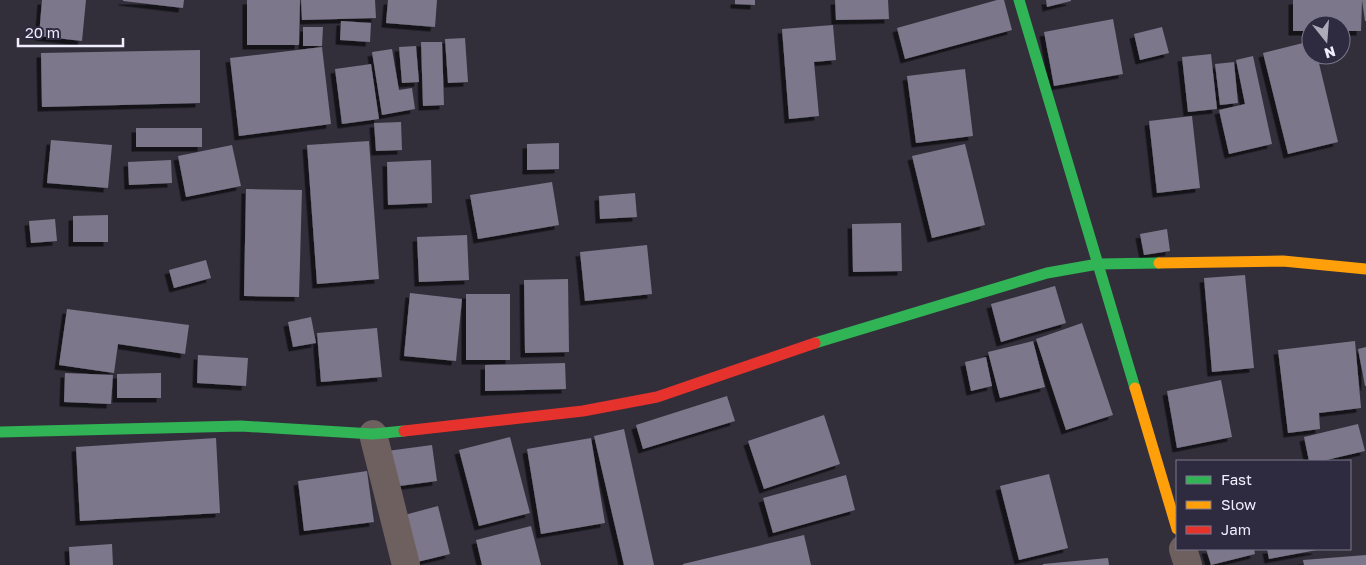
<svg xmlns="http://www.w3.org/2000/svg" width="1366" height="565" font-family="'Golos Text',sans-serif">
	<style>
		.building { fill: #7b778a; filter: url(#shadow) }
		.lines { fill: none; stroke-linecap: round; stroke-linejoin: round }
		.street { stroke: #6f6060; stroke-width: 28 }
		.fast { stroke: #30b455; stroke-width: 11 }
		.slow { stroke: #ff9f0a; stroke-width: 11 }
		.jam { stroke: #e5322d; stroke-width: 11 }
	</style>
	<defs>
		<filter id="shadow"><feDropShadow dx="-4.5" dy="4.5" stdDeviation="0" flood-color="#0009"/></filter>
	</defs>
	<rect width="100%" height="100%" fill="#322f3b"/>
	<g class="building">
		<polygon points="42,0 86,0 82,41 39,36"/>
		<polygon points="123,0 184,0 183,8 123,1"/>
		<polygon points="247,0 300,0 299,45 247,45"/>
		<polygon points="301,0 375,0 376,18 302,20"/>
		<polygon points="388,0 437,0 435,27 386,23"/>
		<polygon points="735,0 755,0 755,5 735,4"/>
		<polygon points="835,0 888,0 889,19 836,20"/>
		<polygon points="997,0 1004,0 1012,30 905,59 897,28"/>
		<polygon points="1046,0 1071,0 1071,1 1047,7"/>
		<polygon points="1293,0 1362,0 1361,31 1341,31 1341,25 1311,25 1311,31 1293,31"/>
		<polygon points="1362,0 1366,0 1366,21 1365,21"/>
		<polygon points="1113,19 1123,74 1054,86 1044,32"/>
		<polygon points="341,21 371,23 370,42 340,40"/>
		<polygon points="833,25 836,60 814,62 819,116 789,119 782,29"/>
		<polygon points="303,27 323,27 322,46 303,46"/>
		<polygon points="1162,27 1169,53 1140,60 1134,34"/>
		<polygon points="465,38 468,82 448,83 445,39"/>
		<polygon points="1311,41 1311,55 1317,55 1338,142 1288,154 1263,53"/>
		<polygon points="421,42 442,42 444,105 423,106"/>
		<polygon points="416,46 419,82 402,83 399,47"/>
		<polygon points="322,47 331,124 239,136 230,58"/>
		<polygon points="392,49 399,90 412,88 415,109 382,115 372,52"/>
		<polygon points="200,50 200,103 42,107 41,53"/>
		<polygon points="1211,54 1217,109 1188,112 1182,57"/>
		<polygon points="1253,56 1272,144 1229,154 1219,110 1245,104 1236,60"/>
		<polygon points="1234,62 1238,103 1220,105 1215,64"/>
		<polygon points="371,64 379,119 342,124 335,69"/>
		<polygon points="965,69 973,136 916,143 907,76"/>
		<polygon points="1192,116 1200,188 1157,193 1149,121"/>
		<polygon points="401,122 402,150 376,151 374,123"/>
		<rect x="136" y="128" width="66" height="19"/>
		<polygon points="51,140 112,145 108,188 47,183"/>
		<polygon points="369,141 379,279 317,284 307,145"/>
		<polygon points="559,143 559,169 527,170 527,144"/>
		<polygon points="965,144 985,225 932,238 912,156"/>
		<polygon points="232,145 241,186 186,197 178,156"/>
		<polygon points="171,160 172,183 129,185 128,162"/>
		<polygon points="431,160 432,203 388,205 387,162"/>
		<polygon points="552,182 559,225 478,239 470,195"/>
		<polygon points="246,189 302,190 299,297 244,296"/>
		<polygon points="635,193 637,217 600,219 599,196"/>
		<polygon points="108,215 108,242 73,242 73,216"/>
		<polygon points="55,219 57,241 31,243 29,221"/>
		<polygon points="901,223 902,271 853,272 852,224"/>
		<polygon points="1167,229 1170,251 1144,255 1140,234"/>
		<polygon points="467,235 469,280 419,282 417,237"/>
		<polygon points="647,245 652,294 585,301 580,252"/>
		<polygon points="206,260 211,278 174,288 169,270"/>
		<polygon points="1245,275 1254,368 1212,372 1204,278"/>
		<polygon points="568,279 569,352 525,353 524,280"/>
		<polygon points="1055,286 1066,323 1001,342 991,304"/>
		<polygon points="410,293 462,299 456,361 404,356"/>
		<rect x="466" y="294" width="44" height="66"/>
		<polygon points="67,309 189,325 185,354 118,344 114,373 59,365"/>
		<polygon points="311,317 316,343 293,347 288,322"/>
		<polygon points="1082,323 1113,415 1066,430 1036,339"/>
		<polygon points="377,328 382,377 321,382 317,333"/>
		<polygon points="1033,341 1045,387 1000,398 988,352"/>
		<polygon points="1355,341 1361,408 1319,413 1320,429 1288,433 1278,350"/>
		<polygon points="1366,347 1366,386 1365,386 1358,349"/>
		<polygon points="198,355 248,358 246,386 197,383"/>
		<polygon points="986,357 992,386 971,391 965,362"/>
		<polygon points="565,363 566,389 485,391 485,365"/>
		<polygon points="65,373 113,375 111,404 64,402"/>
		<polygon points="161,373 161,398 117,398 117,374"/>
		<polygon points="1221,380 1232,437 1177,448 1167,391"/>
		<polygon points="727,396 735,421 643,449 636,425"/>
		<polygon points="824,415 840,464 764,489 748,441"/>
		<polygon points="1358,424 1365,451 1322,461 1309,461 1304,437"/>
		<polygon points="624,429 654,565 624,565 594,436"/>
		<polygon points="510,437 530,513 479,526 459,450"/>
		<polygon points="216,438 220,513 80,521 76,447"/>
		<polygon points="591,438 605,523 541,534 527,449"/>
		<polygon points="432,445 437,481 392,487 387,451"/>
		<polygon points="367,471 374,522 304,531 298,481"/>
		<polygon points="1049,474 1068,548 1019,560 1000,486"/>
		<polygon points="846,475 855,510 773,533 763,498"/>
		<polygon points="438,506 450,554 409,564 397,517"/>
		<polygon points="531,526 541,565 482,565 476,540"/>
		<polygon points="804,535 811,565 683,565 683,564"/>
		<polygon points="112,544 113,565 70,565 69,547"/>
		<polygon points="1206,549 1254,549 1255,554 1211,565"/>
		<polygon points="1267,549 1316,549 1317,550 1269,559"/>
		<polygon points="1366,555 1366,565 1304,565 1303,560"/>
		<polygon points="1108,558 1109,565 1043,565 1043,564"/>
	</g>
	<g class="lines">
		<g class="street">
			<polyline points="373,434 406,565"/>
			<polyline points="1183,549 1188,565"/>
		</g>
		<g class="fast">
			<polyline points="1019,0 1135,388"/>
			<polyline points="815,343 1047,273 1098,264 1159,263"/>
			<polyline points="0,432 241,426 373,434 404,431"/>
		</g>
		<g class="slow">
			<polyline points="1159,263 1283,261 1366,269"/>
			<polyline points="1135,388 1177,529"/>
		</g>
		<polyline class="jam" points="404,431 583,411 657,397 815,343"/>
	</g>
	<rect x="1176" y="460" width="175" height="90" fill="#2e2a40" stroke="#7c788c"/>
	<rect x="1186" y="476" width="25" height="8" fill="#30b455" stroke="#7c788c"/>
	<text x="1221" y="485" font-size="15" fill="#f0eefd">Fast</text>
	<rect x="1186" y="501" width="25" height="8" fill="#ff9f0a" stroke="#7c788c"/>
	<text x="1221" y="510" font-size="15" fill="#f0eefd">Slow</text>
	<rect x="1186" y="526" width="25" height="8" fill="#e5322d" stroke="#7c788c"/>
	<text x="1221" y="535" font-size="15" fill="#f0eefd">Jam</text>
	<g transform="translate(1326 40) rotate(163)"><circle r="24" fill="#2e2a40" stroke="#7c788c"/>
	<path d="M0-4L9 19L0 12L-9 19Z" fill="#aeabb9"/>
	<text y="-8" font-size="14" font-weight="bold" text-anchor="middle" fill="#f0eefd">N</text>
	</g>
	<path d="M18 38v8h105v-8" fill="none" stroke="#f0eefd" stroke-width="2.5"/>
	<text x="25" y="38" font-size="15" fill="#f0eefd" stroke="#2e2a40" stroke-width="4" paint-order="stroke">20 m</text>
</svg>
